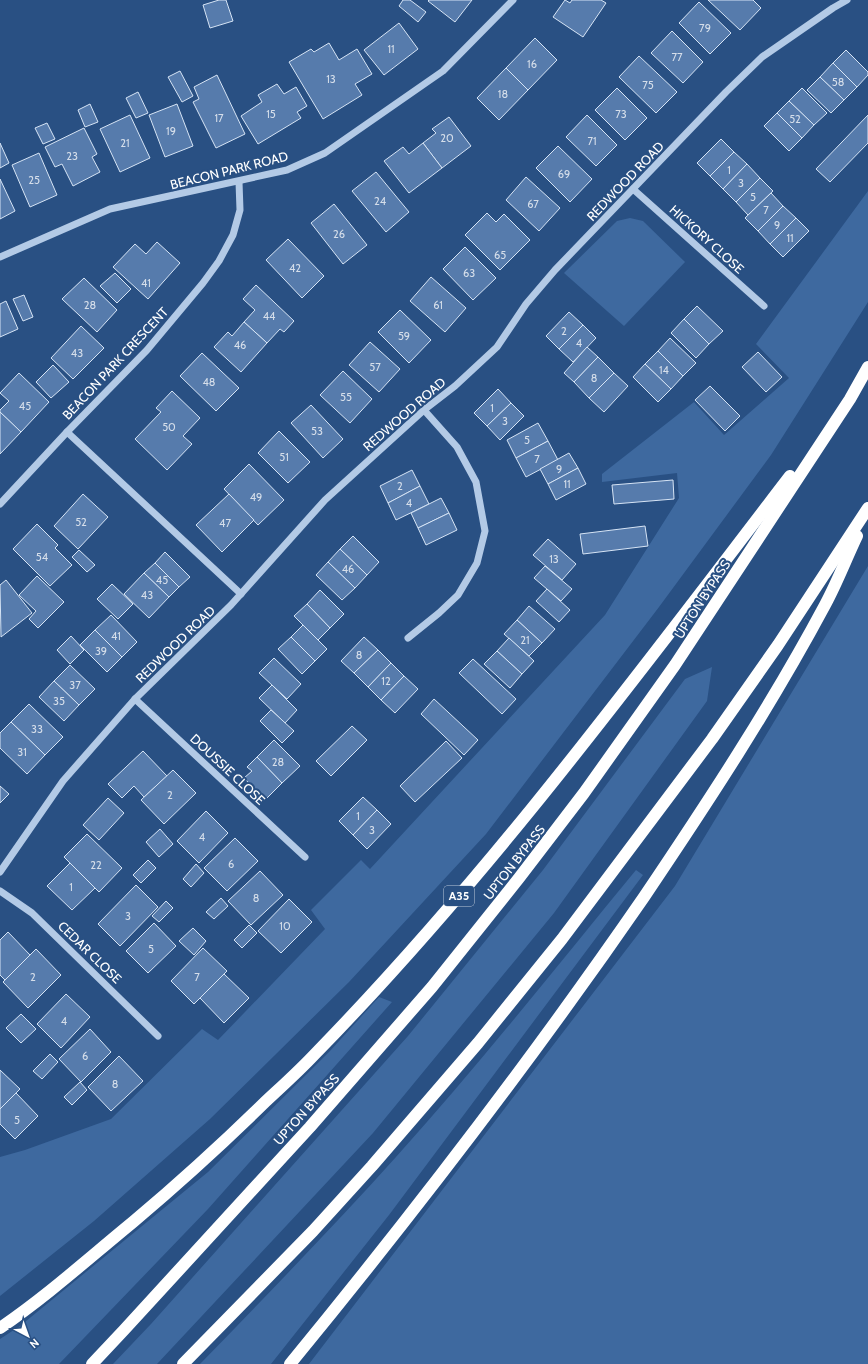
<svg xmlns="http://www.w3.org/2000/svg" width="868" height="1364" font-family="Cabin,sans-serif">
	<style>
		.green { fill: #3e699f }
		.building { fill: #567bac; stroke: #d6e4f5 }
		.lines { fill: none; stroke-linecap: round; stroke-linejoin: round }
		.minor { stroke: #b3cae6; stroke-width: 7 }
		.highway { stroke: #fff; stroke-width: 12 }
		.labels { text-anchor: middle; stroke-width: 4; stroke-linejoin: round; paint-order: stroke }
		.number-label { font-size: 11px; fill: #d5deea }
		.shield { fill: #295083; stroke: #bfcada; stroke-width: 1 }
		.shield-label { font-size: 12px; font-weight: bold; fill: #fff }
		.street-label { font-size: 13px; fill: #fff; stroke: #295083 }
	</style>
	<rect width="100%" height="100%" fill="#295083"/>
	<g class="green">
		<polygon points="868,191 868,302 771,455 659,607 486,834 349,982 210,1119 94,1221 0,1296 0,1157 25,1150 111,1119 202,1029 218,1040 325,929 311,910 361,860 370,869 605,615 679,498 677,473 602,482 602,474 694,402 724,435 789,378 756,344"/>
		<polygon points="630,218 643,221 685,262 624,326 564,273 617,221"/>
		<polygon points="868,566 868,1364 309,1364 675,886"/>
		<polygon points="712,667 707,701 554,913 373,1133 157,1364 113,1364 151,1324 408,1036 543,870 685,679"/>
		<path d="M636 870 643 875 389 1215 271 1364H200C266 1296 332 1228 396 1157 479 1065 557 966 636 870Z"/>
		<polygon points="379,997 392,1002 208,1209 59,1364 0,1364 0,1339 20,1326 208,1172 330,1051"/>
	</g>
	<g class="building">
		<polygon points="219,0 226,0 233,21 210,28 203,5"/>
		<polygon points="403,0 410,0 426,12 418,22 399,6"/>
		<polygon points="429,0 472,0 455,22 428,1"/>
		<polygon points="565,0 570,3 572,0 601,0 606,3 583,37 553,17"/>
		<polygon points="708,0 753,0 761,8 740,30"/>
		<polygon points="699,2 731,33 710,54 679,23"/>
		<polygon points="399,23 418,49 384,75 364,50"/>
		<polygon points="672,31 703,62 683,83 651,53"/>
		<polygon points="535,38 557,60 528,90 506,68"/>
		<polygon points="329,43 339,60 357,49 372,74 355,84 362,95 323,119 289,62 311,49 314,52"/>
		<polygon points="846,50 868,72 868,75 857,87 833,63"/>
		<polygon points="639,56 677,92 656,113 619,77"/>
		<polygon points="833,63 857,87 844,100 820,77"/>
		<polygon points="506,68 528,90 499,120 477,98"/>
		<polygon points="180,71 193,96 182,102 168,77"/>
		<polygon points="217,75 245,134 216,148 193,102 199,99 194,87"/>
		<polygon points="820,77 844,100 831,113 807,90"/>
		<polygon points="277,84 284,94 296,87 307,106 297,112 301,118 258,144 241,116 262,102 258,95"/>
		<polygon points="617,88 647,118 625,140 595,110"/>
		<polygon points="802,88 827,113 814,125 789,101"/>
		<polygon points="138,92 148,113 136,118 126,98"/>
		<polygon points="789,101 814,125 802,138 777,113"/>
		<polygon points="90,104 98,122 85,127 78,110"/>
		<polygon points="177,104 193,146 165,157 149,115"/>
		<polygon points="777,113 802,138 789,151 764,126"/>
		<polygon points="130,115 150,158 120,172 100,129"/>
		<polygon points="587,115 617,145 596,166 566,137"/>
		<polygon points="868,115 868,143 830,182 816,169"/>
		<polygon points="449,117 471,146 442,168 423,143 436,133 432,129"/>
		<polygon points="47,123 55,139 43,144 35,128"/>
		<polygon points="84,128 97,154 92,157 100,172 73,186 62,164 55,167 45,147"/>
		<polygon points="721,139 734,152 710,176 697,163"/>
		<polygon points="0,143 9,163 0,168"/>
		<polygon points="423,143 442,168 409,193 384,161 403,147 409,154"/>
		<polygon points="558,146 592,179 570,202 536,168"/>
		<polygon points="734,152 747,164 723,189 710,176"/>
		<polygon points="39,153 57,195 30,207 12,165"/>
		<polygon points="747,164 760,178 736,202 723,189"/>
		<polygon points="376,172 409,212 386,232 352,191"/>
		<polygon points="526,177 560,208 539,231 506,200"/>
		<polygon points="760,178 773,191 748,215 736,202"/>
		<polygon points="0,179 15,211 0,219"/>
		<polygon points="771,193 783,206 758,231 745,218"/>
		<polygon points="334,204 367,245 343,264 311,223"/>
		<polygon points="783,206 796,218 770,244 758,231"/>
		<polygon points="487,213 496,222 504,214 530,240 500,270 465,235"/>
		<polygon points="796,218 809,231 783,257 770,244"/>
		<polygon points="288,239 324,276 302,298 266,260"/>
		<polygon points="157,242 180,263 148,299 113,267 135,244 146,254"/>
		<polygon points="465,247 496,278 473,300 443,269"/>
		<polygon points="115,273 131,289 117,303 100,286"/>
		<polygon points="431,277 466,308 445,332 410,301"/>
		<polygon points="84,278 117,310 97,332 62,299"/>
		<polygon points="256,285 294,321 284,332 280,329 267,343 244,322 255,310 243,299"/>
		<polygon points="24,295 33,317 23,321 13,299"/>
		<polygon points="6,301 18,329 0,337 0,304"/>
		<polygon points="697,306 723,331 709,344 684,319"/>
		<polygon points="400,310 431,340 409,363 378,332"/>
		<polygon points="569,312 583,325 559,349 546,336"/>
		<polygon points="684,319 709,344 696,358 671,333"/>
		<polygon points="244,322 267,343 241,372 214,347 228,332 232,336"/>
		<polygon points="583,325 596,338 573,362 559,349"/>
		<polygon points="81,326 104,348 73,379 51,358"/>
		<polygon points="670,338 696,363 683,376 658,351"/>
		<polygon points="370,342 400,369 379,392 349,365"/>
		<polygon points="587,347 598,357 574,382 564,373"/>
		<polygon points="658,351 683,376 671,389 645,364"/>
		<polygon points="758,352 782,377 766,392 742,367"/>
		<polygon points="202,353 239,388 216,411 180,376"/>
		<polygon points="598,357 614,373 589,398 574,382"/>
		<polygon points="645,364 671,389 658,402 633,377"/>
		<polygon points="53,365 69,382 51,398 36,382"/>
		<polygon points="343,371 372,399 350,423 320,395"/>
		<polygon points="19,373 49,402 21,432 0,412 0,410 9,401 0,393"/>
		<polygon points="614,373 628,386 604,412 589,398"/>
		<polygon points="710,386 740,416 725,431 695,400"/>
		<polygon points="498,389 511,403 487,426 474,413"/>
		<polygon points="172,391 200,418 183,436 192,444 167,470 135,439 161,412 156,408"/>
		<polygon points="511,403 524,416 500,440 487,426"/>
		<polygon points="311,405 343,439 323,458 291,423"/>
		<polygon points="0,412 21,432 0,454"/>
		<polygon points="538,423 548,441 516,458 507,440"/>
		<polygon points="279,431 310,462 288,483 258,453"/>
		<polygon points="548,441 558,460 526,477 516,458"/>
		<polygon points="569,453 578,468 548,484 540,469"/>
		<polygon points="249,464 284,500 258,525 224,489"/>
		<polygon points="578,468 586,484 556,500 548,484"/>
		<polygon points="412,470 420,486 388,503 380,486"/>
		<polygon points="673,480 674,499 614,504 612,485"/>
		<polygon points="420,486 429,504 396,520 388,503"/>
		<polygon points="83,494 108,517 78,549 54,526"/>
		<polygon points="229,494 254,520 222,552 196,525"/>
		<polygon points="441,498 449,513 418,528 411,513"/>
		<polygon points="449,513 457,530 426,545 418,528"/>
		<polygon points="37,524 58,545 55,548 72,565 50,586 13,549"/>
		<polygon points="645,526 648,546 583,554 580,534"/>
		<polygon points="353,536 379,562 367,575 340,549"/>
		<polygon points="548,539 576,564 562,580 533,555"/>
		<polygon points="340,549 367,575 355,588 328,562"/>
		<polygon points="79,550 95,565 87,572 72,557"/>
		<polygon points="165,552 190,577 179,587 155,563"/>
		<polygon points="328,562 355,588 342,600 316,575"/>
		<polygon points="155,563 179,587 169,597 144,573"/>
		<polygon points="545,566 572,589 561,601 534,578"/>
		<polygon points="144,573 169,597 149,618 124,594"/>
		<polygon points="37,576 64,602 38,628 29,619 36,611 19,595"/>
		<polygon points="6,580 32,613 1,637 0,585"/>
		<polygon points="112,584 133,604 118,619 97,599"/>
		<polygon points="547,589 570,610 559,622 536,601"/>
		<polygon points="320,590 344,614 330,628 307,604"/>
		<polygon points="307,604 330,628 318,640 294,616"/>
		<polygon points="529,606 555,629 542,643 517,620"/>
		<polygon points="111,615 137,642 122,657 95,630"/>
		<polygon points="517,620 542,643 529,656 504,634"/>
		<polygon points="303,625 327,649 315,661 291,637"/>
		<polygon points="95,630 122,657 107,672 80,645"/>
		<polygon points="71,636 84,650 70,664 57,650"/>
		<polygon points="291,637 315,661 302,674 278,649"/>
		<polygon points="364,637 378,650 354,673 341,661"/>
		<polygon points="509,638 534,661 522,674 497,651"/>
		<polygon points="378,650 391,663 368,687 354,673"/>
		<polygon points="497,651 522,674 510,688 484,664"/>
		<polygon points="274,658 301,684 287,699 259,673"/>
		<polygon points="473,659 516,699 502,714 459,673"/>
		<polygon points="391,663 404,676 381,700 368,687"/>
		<polygon points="70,665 95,689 79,705 54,681"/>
		<polygon points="404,676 418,689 395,713 381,700"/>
		<polygon points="54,681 79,705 64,721 39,697"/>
		<polygon points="272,685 297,710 285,723 259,698"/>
		<polygon points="434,699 478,740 464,755 421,714"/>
		<polygon points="29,704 63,737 45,755 11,722"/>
		<polygon points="271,710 294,731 282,743 260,721"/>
		<polygon points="11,722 45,755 27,774 0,748 0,733"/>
		<polygon points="352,726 367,740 331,776 316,761"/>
		<polygon points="274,740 300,766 282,783 257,757"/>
		<polygon points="446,741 462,758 415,802 400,786"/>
		<polygon points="143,751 167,776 144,797 134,786 122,798 108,784"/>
		<polygon points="257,757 282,783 265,800 244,778 252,771 247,767"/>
		<polygon points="173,770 196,793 164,824 141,800"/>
		<polygon points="0,786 9,794 0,803"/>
		<polygon points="363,797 377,810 353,835 339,821"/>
		<polygon points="108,798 124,813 99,840 83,825"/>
		<polygon points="377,810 391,824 367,849 353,835"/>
		<polygon points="206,811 228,833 199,863 177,841"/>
		<polygon points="160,829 173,844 159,857 146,842"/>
		<polygon points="87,834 122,868 99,892 64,857"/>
		<polygon points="235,838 258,861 227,891 204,868"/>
		<polygon points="148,860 156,868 141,883 133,875"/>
		<polygon points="70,863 95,888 72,910 47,886"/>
		<polygon points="196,864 204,873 191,887 183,879"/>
		<polygon points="260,871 283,895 251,925 228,901"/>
		<polygon points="136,885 158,907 120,946 98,924"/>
		<polygon points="221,898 228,906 214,919 206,912"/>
		<polygon points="289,899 312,922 281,953 258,931"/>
		<polygon points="166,901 173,908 159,922 152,916"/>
		<polygon points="154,923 176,946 148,973 126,951"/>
		<polygon points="249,925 257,933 242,948 234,940"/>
		<polygon points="193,928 206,941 194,955 179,941"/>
		<polygon points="8,932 30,955 5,980 0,975 0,940"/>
		<polygon points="203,948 227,971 194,1004 171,981"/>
		<polygon points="36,949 61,975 28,1008 3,982"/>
		<polygon points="224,974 249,998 224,1023 200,998"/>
		<polygon points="66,994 90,1017 61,1048 37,1024"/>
		<polygon points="21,1014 36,1029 21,1043 6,1028"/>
		<polygon points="90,1029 111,1052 81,1082 59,1059"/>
		<polygon points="50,1054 58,1062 42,1079 33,1071"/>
		<polygon points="119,1056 143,1081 111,1111 88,1087"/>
		<polygon points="0,1070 20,1089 0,1109"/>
		<polygon points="80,1082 87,1090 72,1105 64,1097"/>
		<polygon points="16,1093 38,1116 15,1139 0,1124 0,1109"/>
	</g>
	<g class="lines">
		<g class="minor">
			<polyline points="633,189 764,306"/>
			<polyline points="0,257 110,209 287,170 325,153 443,71 513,0"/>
			<polyline points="67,432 241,594"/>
			<polyline points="0,504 67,432 147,350 203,283 219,261 233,235 240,210 239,182"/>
			<polyline points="408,638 439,613 458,595 477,563 485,531 476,482 457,447 424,410"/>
			<polyline points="135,699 305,857"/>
			<polyline points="0,872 63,781 135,699 231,605 325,500 424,410 455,386 497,347 526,304 555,270 726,92 762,57 833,8 847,0"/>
			<polyline points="0,891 32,913 158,1036"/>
		</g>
		<g class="highway">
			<path d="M0 1328C47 1296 89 1258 133 1222 178 1184 221 1145 263 1104 280 1088 298 1072 314 1055 489 876 638 674 790 476"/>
			<polyline points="92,1364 124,1330 310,1127 432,987 519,878 584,793 675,665 850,399 868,367"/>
			<polyline points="183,1364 313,1231 372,1166 478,1043 562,939 712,739 778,645 868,508"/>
			<path d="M290 1364C414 1213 533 1058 644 897 708 802 771 706 825 605 837 583 846 559 857 536"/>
		</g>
	</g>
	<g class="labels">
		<g class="number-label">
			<text x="705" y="32">79</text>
			<text x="391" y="53">11</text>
			<text x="677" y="61">77</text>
			<text x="532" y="68">16</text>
			<text x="331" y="83">13</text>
			<text x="838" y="86">58</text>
			<text x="648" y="89">75</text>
			<text x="503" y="98">18</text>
			<text x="271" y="118">15</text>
			<text x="621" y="118">73</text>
			<text x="219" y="122">17</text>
			<text x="795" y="123">52</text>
			<text x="171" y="135">19</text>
			<text x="447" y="142">20</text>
			<text x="592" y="145">71</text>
			<text x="125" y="147">21</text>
			<text x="72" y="160">23</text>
			<text x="729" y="174">1</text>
			<text x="564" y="178">69</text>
			<text x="34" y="184">25</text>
			<text x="741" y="187">3</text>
			<text x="753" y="201">5</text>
			<text x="380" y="205">24</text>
			<text x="533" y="208">67</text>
			<text x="766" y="214">7</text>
			<text x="777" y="229">9</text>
			<text x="339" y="238">26</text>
			<text x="790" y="242">11</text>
			<text x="500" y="259">65</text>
			<text x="295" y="272">42</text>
			<text x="469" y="277">63</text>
			<text x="146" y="287">41</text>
			<text x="90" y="309">28</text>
			<text x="438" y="309">61</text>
			<text x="269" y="320">44</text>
			<text x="564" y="335">2</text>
			<text x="404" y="340">59</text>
			<text x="579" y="347">4</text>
			<text x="240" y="349">46</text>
			<text x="77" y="357">43</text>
			<text x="375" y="371">57</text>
			<text x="664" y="374">14</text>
			<text x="594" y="382">8</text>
			<text x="209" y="386">48</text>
			<text x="346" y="401">55</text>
			<text x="25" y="410">45</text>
			<text x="492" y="412">1</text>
			<text x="505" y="425">3</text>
			<text x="169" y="431">50</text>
			<text x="317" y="435">53</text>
			<text x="527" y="444">5</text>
			<text x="284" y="461">51</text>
			<text x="537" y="463">7</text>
			<text x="559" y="473">9</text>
			<text x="567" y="488">11</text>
			<text x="400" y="490">2</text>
			<text x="256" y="501">49</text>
			<text x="409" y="507">4</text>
			<text x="81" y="526">52</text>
			<text x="225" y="527">47</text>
			<text x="42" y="561">54</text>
			<text x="554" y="563">13</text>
			<text x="348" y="573">46</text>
			<text x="162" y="584">45</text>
			<text x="147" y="599">43</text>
			<text x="116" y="640">41</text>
			<text x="525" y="644">21</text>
			<text x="101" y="655">39</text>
			<text x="359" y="659">8</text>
			<text x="386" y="685">12</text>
			<text x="75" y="689">37</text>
			<text x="59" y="705">35</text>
			<text x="37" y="733">33</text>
			<text x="22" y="756">31</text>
			<text x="278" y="766">28</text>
			<text x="170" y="799">2</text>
			<text x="358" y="820">1</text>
			<text x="372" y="834">3</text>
			<text x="202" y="841">4</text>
			<text x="231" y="868">6</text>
			<text x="96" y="869">22</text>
			<text x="71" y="891">1</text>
			<text x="256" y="902">8</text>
			<text x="128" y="920">3</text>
			<text x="285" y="930">10</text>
			<text x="151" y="953">5</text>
			<text x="33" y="981">2</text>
			<text x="197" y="981">7</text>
			<text x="64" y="1025">4</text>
			<text x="85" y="1060">6</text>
			<text x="115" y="1088">8</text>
			<text x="17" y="1124">5</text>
		</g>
		<rect class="shield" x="444" y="886" width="30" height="20" rx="3"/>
		<g class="shield-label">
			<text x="459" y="900">A35</text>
		</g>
		<g class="street-label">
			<text transform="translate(229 170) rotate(-14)" y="5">BEACON PARK ROAD</text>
			<text transform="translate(625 181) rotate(-46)" y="5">REDWOOD ROAD</text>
			<text transform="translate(707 239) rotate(42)" y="5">HICKORY CLOSE</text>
			<text transform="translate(115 363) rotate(-47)" y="5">BEACON PARK CRESCENT</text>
			<text transform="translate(404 414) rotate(-41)" y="5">REDWOOD ROAD</text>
			<text transform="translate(702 599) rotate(-57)" y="5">UPTON BYPASS</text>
			<text transform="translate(175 644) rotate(-44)" y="5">REDWOOD ROAD</text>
			<text transform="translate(228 769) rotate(43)" y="5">DOUSSIE CLOSE</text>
			<text transform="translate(514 862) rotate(-52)" y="5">UPTON BYPASS</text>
			<text transform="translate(90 952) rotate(44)" y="5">CEDAR CLOSE</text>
			<text transform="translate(306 1109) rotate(-48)" y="5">UPTON BYPASS</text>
		</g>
	</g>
	<g transform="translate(28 1336) rotate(139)" stroke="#295083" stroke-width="3" paint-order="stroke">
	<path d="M0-3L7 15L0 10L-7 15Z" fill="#ffffff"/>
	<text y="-6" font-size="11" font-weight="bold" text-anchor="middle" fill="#ffffff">N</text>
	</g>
</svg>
